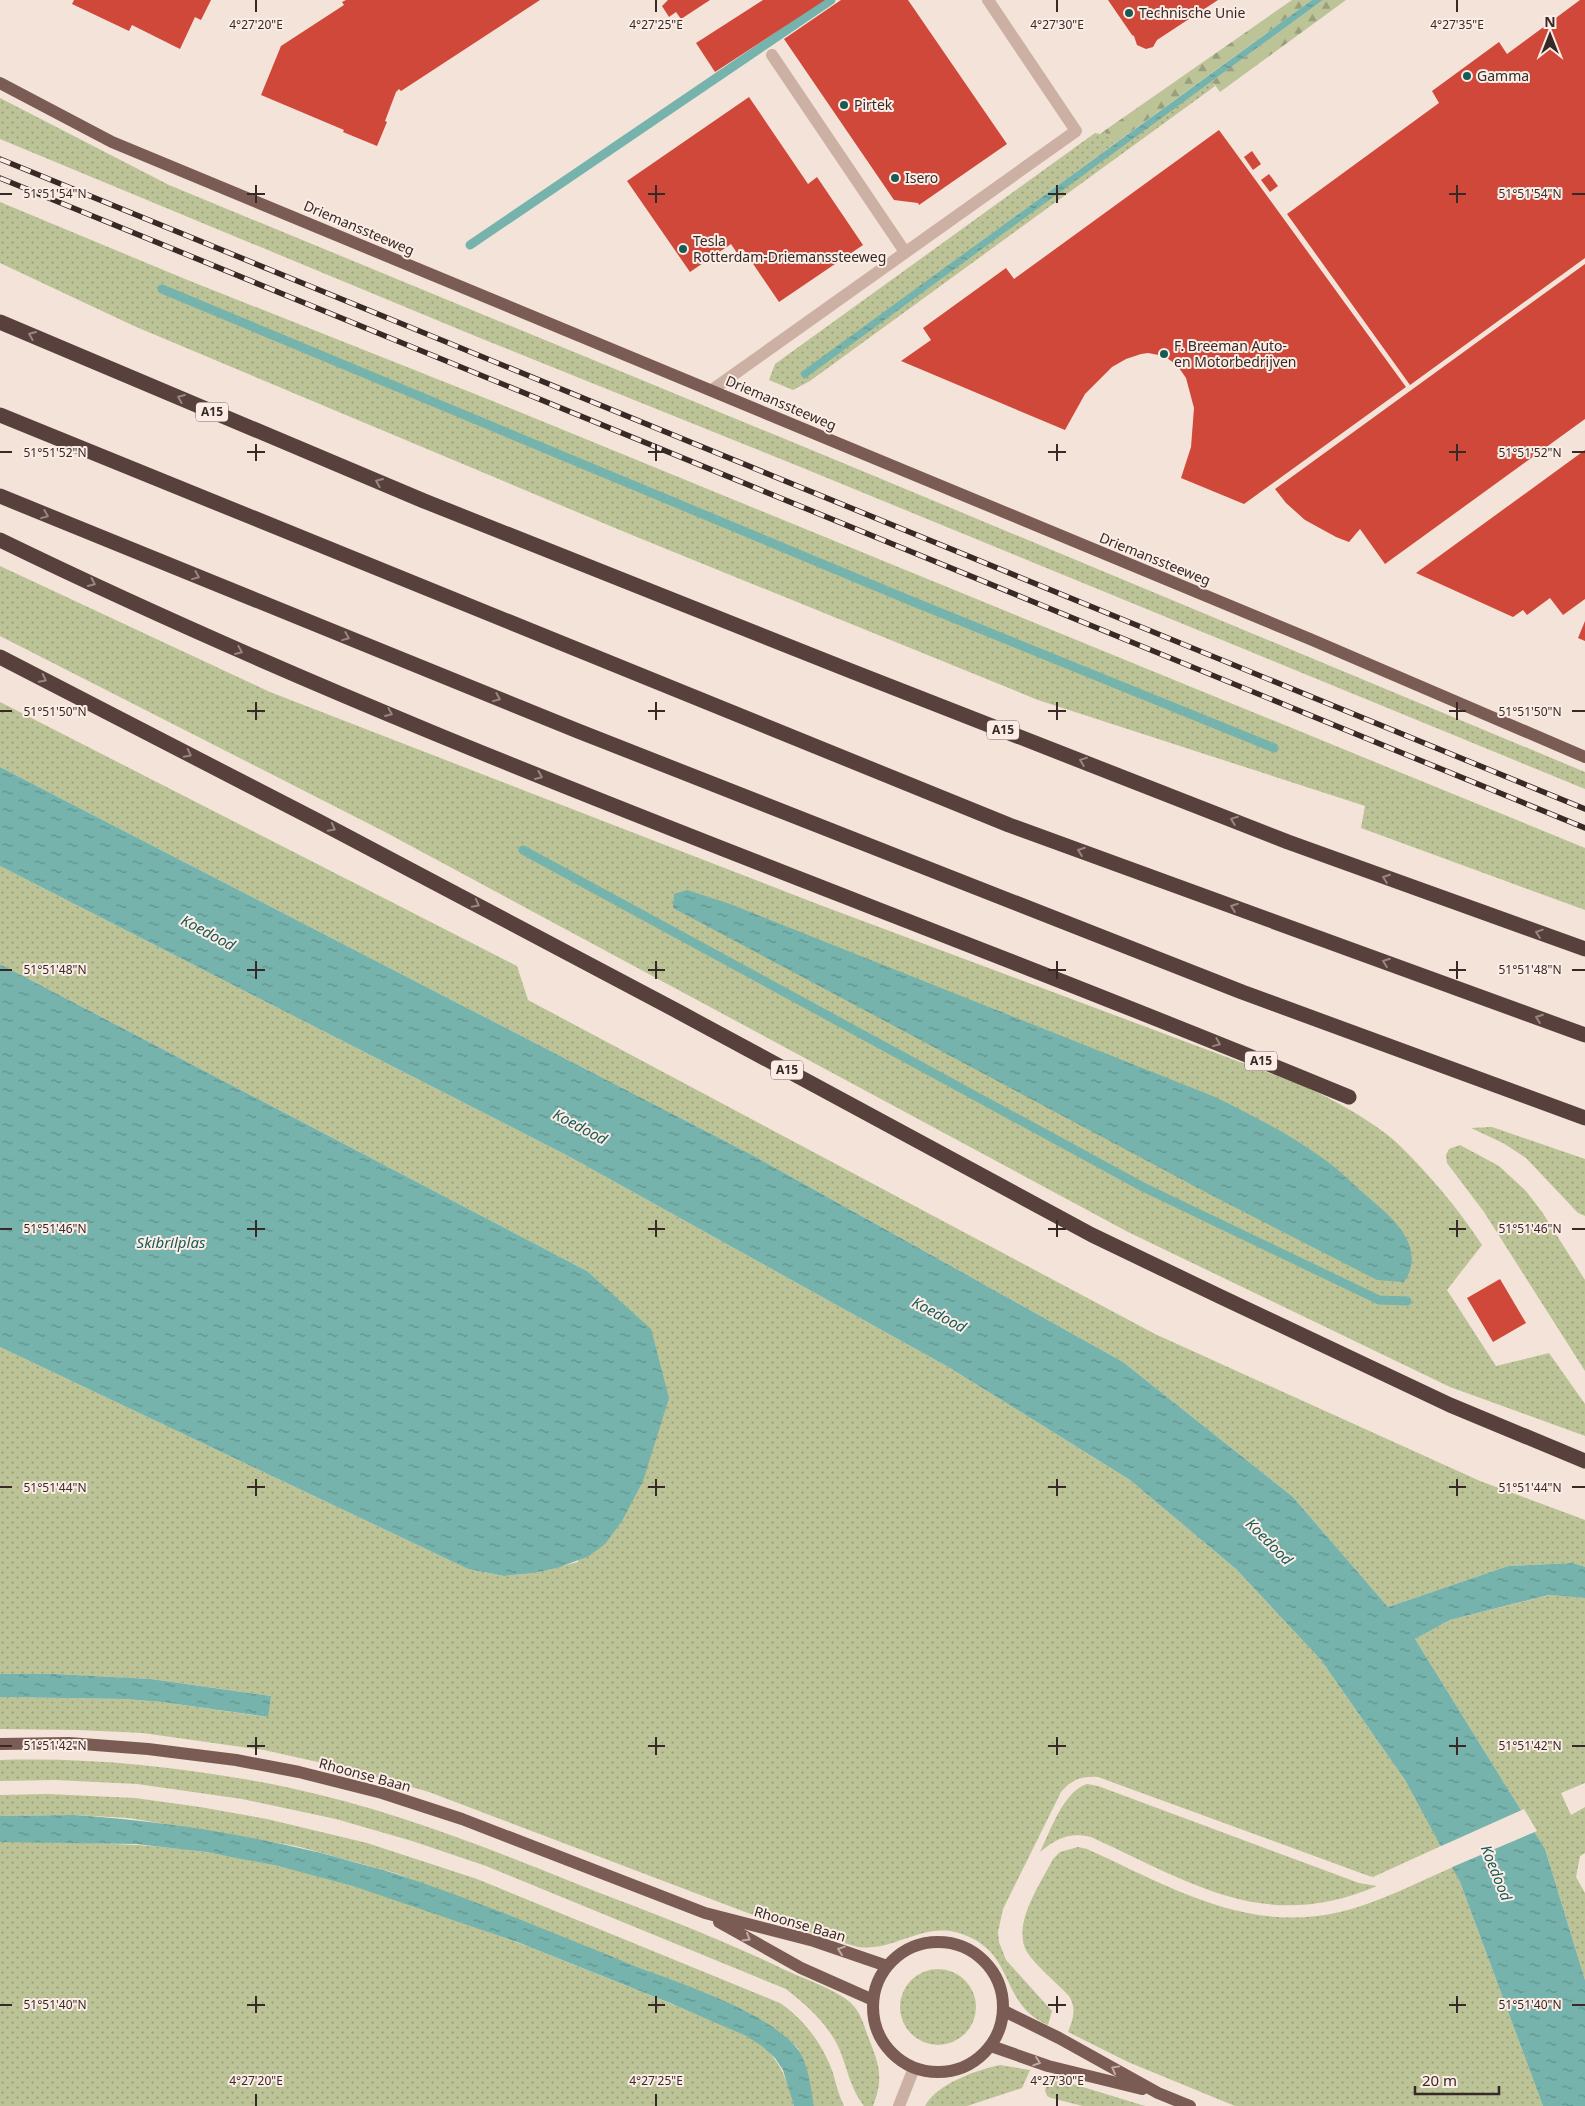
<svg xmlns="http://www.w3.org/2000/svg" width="1585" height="2106" font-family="'Noto Sans',sans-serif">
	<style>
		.grass { fill: url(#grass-dots) }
		.forest { fill: url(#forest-firs) }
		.water { fill: url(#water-ripples) }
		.pier { fill: #f3e3d8 }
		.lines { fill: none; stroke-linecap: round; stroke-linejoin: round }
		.stream { stroke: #75b3ac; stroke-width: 9 }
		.building { fill: #d04839 }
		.minor { stroke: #ccb0a3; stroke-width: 12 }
		.major { stroke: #7a5c55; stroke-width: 12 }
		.highway { stroke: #58413c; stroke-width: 15 }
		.rail-casing { stroke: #372926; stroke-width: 5.5 }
		.rail { stroke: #fbede5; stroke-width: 4; stroke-dasharray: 11; stroke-linecap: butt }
		.oneway { stroke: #998680 }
		.oneway2 { stroke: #c1aca4 }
		.ticks { fill: none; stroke: #372926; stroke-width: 2 }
		.poi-dot { fill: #185b56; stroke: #fbede5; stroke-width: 2 }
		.labels { text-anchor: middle; stroke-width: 4; stroke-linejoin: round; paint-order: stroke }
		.shield { fill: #fbede5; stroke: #72645f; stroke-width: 1 }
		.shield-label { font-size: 12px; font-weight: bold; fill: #372926 }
		.poi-label { font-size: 14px; fill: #372926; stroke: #fbede5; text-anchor: start }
		.street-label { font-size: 14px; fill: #372926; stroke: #fbede5 }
		.water-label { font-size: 15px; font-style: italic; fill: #185b56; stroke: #fbede5 }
		.ticks-label { font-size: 12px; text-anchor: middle; fill: #372926; stroke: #fbede5; stroke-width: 4; stroke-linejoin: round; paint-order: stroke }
	</style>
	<defs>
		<pattern id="grass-dots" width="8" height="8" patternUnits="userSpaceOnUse" patternTransform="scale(1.25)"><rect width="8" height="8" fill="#bbc397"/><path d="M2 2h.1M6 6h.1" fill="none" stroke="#999e7b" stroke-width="1.8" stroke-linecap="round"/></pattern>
		<pattern id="forest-firs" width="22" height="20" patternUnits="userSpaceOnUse" patternTransform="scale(1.25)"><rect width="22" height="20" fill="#bbc397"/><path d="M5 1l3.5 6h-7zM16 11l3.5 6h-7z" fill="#999e7b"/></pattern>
		<pattern id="water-ripples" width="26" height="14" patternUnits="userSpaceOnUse" patternTransform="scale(1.25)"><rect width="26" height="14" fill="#75b3ac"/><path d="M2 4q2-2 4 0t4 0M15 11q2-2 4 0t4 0" fill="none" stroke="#61928c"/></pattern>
	</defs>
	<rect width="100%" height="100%" fill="#f3e3d8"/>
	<g class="grass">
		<polygon points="1212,81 1215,86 1207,92 810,381 793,390 769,380 775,364 1095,133 1100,134 1104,131 1114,144 801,373"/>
		<polygon points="0,98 169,185 843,463 1585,772 1585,789 803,468 480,338 0,139"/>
		<polygon points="0,202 185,279 490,400 1585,848 1585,910 1361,828 1365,806 1038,700 627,533 134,326 0,263"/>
		<path d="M0 566 270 692 820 905 1304 1086C1335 1101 1370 1119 1396 1142 1428 1173 1458 1208 1482 1245L1447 1290 1496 1366 1549 1353 1585 1404V1436L1450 1387 1128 1232 385 832 0 636Z"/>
		<polygon points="0,702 517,966 528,1000 1155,1334 1480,1481 1585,1520 1585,1567 1573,1563 1508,1566 1388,1607 1293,1497 1123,1362 754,1156 0,767"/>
		<path d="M0 866 570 1157 950 1368 1130 1480 1236 1569 1321 1660 1405 1780 1441 1846 1373 1877 1369 1876 1098 1777C1082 1776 1072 1779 1061 1792L1003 1909 998 1932 999 1942 1006 1960 1052 2011 1048 2025C997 2004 1018 1948 955 1932 920 1924 892 1952 858 1947L761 1918 429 1792 349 1769 264 1750 143 1733 79 1730 0 1729V1697L125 1699 162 1702 267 1717 271 1696 151 1679 56 1674H0V1347L468 1569 504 1576 535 1573 578 1562 587 1271 0 964Z"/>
		<polygon points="1492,1127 1585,1159 1585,1216 1578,1213 1526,1158 1503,1143 1471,1128"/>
		<polygon points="1460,1145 1499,1166 1526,1191 1542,1212 1585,1280 1585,1371 1484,1212 1447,1163 1446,1155 1449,1149"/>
		<polygon points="1550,1595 1585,1598 1585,1783 1561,1793 1571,1815 1585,1807 1585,1853 1580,1856 1576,1877 1585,1893 1585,1980 1545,1849 1415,1639 1450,1620"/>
		<path d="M0 1760C96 1757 192 1768 286 1787 394 1810 491 1849 592 1890 655 1914 718 1938 779 1967 798 1977 836 1989 851 2003 860 2012 863 2022 867 2034 878 2062 885 2076 873 2106H864C850 2089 847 2066 838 2046 826 2022 806 2005 786 1989L486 1866 412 1841 336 1819 242 1799 137 1784 56 1780 0 1781Z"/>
		<path d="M1087 1784 1098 1786 1359 1883 1377 1886C1265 1934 1192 1883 1091 1837 1070 1832 1057 1838 1040 1852 1051 1830 1063 1792 1087 1784Z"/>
		<path d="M48 1794 135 1798 200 1807 267 1819 367 1843 477 1879 780 2003C805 2020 823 2045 833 2073 836 2084 839 2096 844 2106H814L806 2069 798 2048 771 2026 738 2008 703 1993 395 1873 296 1846 129 1818 74 1815 0 1816V1795Z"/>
		<path d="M24 1841C84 1843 145 1843 205 1852 352 1874 499 1935 637 1990 663 2000 689 2011 715 2022 731 2030 750 2036 764 2047 782 2064 788 2083 794 2106H0V1842Z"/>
		<path d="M1078 1847 1087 1849C1169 1886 1246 1934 1340 1912 1378 1903 1416 1883 1453 1867L1460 1882 1543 2106H1235L1128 2062 1068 2032C1073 2019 1077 2009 1069 1996 1058 1984 1035 1965 1027 1952 1011 1925 1041 1883 1053 1859L1060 1852Z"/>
		<circle cx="938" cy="2007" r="38"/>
		<path d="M1000 2065 1030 2070 1022 2088 967 2106H925C936 2084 977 2070 1000 2065Z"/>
		<polygon points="1050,2077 1145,2106 1083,2106 1051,2098 1047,2096 1045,2090"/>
	</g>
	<g class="forest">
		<polygon points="1292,0 1312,0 1114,144 1104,131"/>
		<polygon points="1323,0 1346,0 1220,92 1212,81"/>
	</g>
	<g class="water">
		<polygon points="1312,0 1323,0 804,379 800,373"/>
		<polygon points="0,767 754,1156 1123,1362 1293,1497 1388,1607 1508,1566 1573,1563 1585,1567 1585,1598 1549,1595 1505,1606 1450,1620 1415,1639 1545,1849 1585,1980 1585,2106 1543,2106 1460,1882 1405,1780 1321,1660 1236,1569 1130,1480 950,1368 570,1157 0,866"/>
		<path d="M687 890 730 904 1215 1097C1251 1115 1288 1133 1321 1157 1336 1167 1349 1180 1362 1192 1388 1214 1429 1245 1404 1282L1377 1280 1213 1196 673 908 674 894Z"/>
		<polygon points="0,964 587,1271 651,1329 669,1398 643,1481 622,1521 605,1544 589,1556 560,1567 535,1573 504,1576 468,1569 0,1347"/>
		<polygon points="0,1674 56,1674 151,1679 271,1696 268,1717 162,1702 125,1699 0,1697"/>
		<path d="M74 1815C164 1821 253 1835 340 1858 359 1864 378 1868 396 1874 478 1901 558 1935 637 1967 682 1984 765 2011 796 2047 808 2061 811 2088 814 2106H794L783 2070 775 2058 762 2046 746 2036 670 2003 517 1942 353 1886 278 1866 206 1852 136 1844 0 1842V1816Z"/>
	</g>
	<polygon class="pier" points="1524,1809 1537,1831 1450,1868 1439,1847"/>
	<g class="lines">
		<g class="stream">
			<polyline points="470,245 831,0"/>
			<polyline points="162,289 909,600 1274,748"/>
			<polyline points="523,850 1143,1187 1379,1300 1407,1301"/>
		</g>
	</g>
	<g class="building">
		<polygon points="74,0 211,0 201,20 195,17 180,49 132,25 129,31 72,4"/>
		<polygon points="346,0 540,0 401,91 399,89 396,92 385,121 387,122 377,146 343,132 344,130 261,95 281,46 344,5 342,2"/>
		<polygon points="668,0 710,0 681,19 676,12 669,17 662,6"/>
		<polygon points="763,0 825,0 715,72 696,43"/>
		<polygon points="841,0 908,0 1007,144 919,205 918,203 894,200 784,39"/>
		<polygon points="1108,0 1218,0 1157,40 1153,47 1146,49 1137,45 1134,36 1132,35"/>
		<polygon points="1580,0 1585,0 1585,258 1410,385 1287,214 1439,103 1432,91 1499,42 1507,54"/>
		<polygon points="749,97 808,184 817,177 863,245 779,302 743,249 737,253 731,244 690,272 627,181"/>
		<polygon points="1219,130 1406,387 1244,504 1181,478 1191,447 1194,408 1186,378 1177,365 1164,356 1148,353 1141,354 1126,359 1112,367 1085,394 1065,430 901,361 931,340 923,328 1006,268 1014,279"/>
		<polygon points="1252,151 1261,164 1253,170 1244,157"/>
		<polygon points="1269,174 1278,186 1270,192 1261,180"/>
		<polygon points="1585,264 1585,419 1385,564 1360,529 1349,542 1336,537 1305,520 1286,503 1275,489"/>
		<polygon points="1585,450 1585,599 1563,615 1550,598 1527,615 1523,610 1513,617 1416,573"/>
		<polygon points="1585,621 1585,641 1578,638"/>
		<polygon points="1500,1279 1526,1323 1493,1342 1467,1298"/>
	</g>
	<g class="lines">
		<g class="minor">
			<polyline points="772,55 905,252"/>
			<polyline points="712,390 1076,131 988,0"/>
			<polyline points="899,2106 914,2068"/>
		</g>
		<g class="major">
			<polyline points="0,83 112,142 1310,639 1585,757"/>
			<polyline points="0,1744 69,1743 148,1749 236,1760 299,1772 382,1793 462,1819 705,1913 814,1941 887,1966"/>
			<polyline points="719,1922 801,1968 873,2000"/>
			<circle cx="938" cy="2007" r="65"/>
			<polyline points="1004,2011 1059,2038 1158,2093 1190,2106"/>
			<polyline points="991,2046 1048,2066 1142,2089"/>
		</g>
		<g class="highway">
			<polyline points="0,322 424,501 851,671 1288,842 1585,949"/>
			<polyline points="0,415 1009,825 1585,1035"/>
			<polyline points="0,496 578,731 1242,992 1585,1118"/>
			<path d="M0 540C438 753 900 910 1349 1097"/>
			<polyline points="0,657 318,821 679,1012 1092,1235 1219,1296 1450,1405 1585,1461"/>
		</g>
		<g class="rail-casing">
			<g id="rail">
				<polyline points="0,159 1585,809"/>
				<polyline points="0,178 1585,828"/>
			</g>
		</g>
		<use href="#rail" class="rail"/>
	</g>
	<defs><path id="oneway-chevron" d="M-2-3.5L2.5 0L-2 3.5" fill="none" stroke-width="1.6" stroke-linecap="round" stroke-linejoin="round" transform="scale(1.25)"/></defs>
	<g class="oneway">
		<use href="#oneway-chevron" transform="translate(32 335) rotate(-157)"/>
		<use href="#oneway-chevron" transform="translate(181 398) rotate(-157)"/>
		<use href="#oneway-chevron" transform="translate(379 482) rotate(-157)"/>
		<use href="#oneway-chevron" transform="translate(45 515) rotate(22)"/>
		<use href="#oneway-chevron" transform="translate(196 576) rotate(22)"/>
		<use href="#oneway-chevron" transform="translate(92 583) rotate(25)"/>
		<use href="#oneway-chevron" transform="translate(346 637) rotate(22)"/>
		<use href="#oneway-chevron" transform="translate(239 651) rotate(23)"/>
		<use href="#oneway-chevron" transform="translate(43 679) rotate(27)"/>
		<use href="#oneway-chevron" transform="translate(497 698) rotate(22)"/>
		<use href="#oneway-chevron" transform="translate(389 713) rotate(23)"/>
		<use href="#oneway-chevron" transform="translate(188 754) rotate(27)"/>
		<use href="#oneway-chevron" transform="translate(1083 761) rotate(-159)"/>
		<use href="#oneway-chevron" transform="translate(539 776) rotate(23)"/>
		<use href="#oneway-chevron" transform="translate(1234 820) rotate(-159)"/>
		<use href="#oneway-chevron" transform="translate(332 828) rotate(28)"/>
		<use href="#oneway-chevron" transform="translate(1081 851) rotate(-160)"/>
		<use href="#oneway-chevron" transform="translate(1386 878) rotate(-160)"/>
		<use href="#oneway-chevron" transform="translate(476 904) rotate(28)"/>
		<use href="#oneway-chevron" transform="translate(1234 907) rotate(-160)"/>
		<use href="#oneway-chevron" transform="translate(1539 933) rotate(-161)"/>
		<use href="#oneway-chevron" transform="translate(1386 962) rotate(-160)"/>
		<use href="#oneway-chevron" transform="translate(1539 1018) rotate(-160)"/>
		<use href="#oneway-chevron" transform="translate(1217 1043) rotate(22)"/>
	</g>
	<g class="oneway2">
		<use href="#oneway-chevron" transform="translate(747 1938) rotate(30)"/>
		<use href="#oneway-chevron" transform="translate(841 1950) rotate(-161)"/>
		<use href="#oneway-chevron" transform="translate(1037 2062) rotate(19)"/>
		<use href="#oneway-chevron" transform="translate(1115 2069) rotate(-151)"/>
	</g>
	<path class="ticks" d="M256 0V12M656 0V12M1057 0V12M1457 0V12M256 185V203M656 185V203M1057 185V203M1457 185V203M0 194H12M247 194H265M648 194H665M1048 194H1066M1449 194H1466M1572 194H1585M256 444V461M656 444V461M1057 444V461M1457 444V461M0 452H12M247 452H265M648 452H665M1048 452H1066M1449 452H1466M1572 452H1585M256 702V720M656 702V720M1057 702V720M1457 702V720M0 711H12M247 711H265M648 711H665M1048 711H1066M1449 711H1466M1572 711H1585M256 961V979M656 961V979M1057 961V979M1457 961V979M0 970H12M247 970H265M648 970H665M1048 970H1066M1449 970H1466M1572 970H1585M256 1220V1237M656 1220V1237M1057 1220V1237M1457 1220V1237M0 1229H12M247 1229H265M648 1229H665M1048 1229H1066M1449 1229H1466M1572 1229H1585M256 1479V1496M656 1479V1496M1057 1479V1496M1457 1479V1496M0 1487H12M247 1487H265M648 1487H665M1048 1487H1066M1449 1487H1466M1572 1487H1585M256 1737V1755M656 1737V1755M1057 1737V1755M1457 1737V1755M0 1746H12M247 1746H265M648 1746H665M1048 1746H1066M1449 1746H1466M1572 1746H1585M256 1996V2013M656 1996V2013M1057 1996V2013M1457 1996V2013M0 2005H12M247 2005H265M648 2005H665M1048 2005H1066M1449 2005H1466M1572 2005H1585M256 2094V2106M656 2094V2106M1057 2094V2106"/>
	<g class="poi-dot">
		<circle cx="1129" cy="13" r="5"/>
		<circle cx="1467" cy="76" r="5"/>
		<circle cx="844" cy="105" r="5"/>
		<circle cx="895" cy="178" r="5"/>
		<circle cx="683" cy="249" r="5"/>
		<circle cx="1164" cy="354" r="5"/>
	</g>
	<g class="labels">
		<g class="shield">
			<rect x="196" y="402.5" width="32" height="19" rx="4"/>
			<rect x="987" y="720.5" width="32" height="19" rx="4"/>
			<rect x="1245" y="1051.5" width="32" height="19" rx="4"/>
			<rect x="771" y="1060.5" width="32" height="19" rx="4"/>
		</g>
		<g class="shield-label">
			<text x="212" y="416">A15</text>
			<text x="1003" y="734">A15</text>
			<text x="1261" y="1065">A15</text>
			<text x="787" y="1074">A15</text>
		</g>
		<g class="poi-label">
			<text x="1139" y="18">Technische Unie</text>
			<text x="1477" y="81">Gamma</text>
			<text x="854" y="110">Pirtek</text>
			<text x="905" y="183">Isero</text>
			<text x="693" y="246">Tesla<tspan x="693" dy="16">Rotterdam-Driemanssteeweg</tspan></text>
			<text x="1174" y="351">F. Breeman Auto-<tspan x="1174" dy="16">en Motorbedrijven</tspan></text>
		</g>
		<g class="street-label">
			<text transform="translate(359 228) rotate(23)" y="5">Driemanssteeweg</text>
			<text transform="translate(781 403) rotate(23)" y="5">Driemanssteeweg</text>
			<text transform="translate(1155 559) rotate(22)" y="5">Driemanssteeweg</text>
			<text transform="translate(365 1775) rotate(15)" y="5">Rhoonse Baan</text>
			<text transform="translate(800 1924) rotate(16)" y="5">Rhoonse Baan</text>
		</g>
		<g class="water-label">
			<text transform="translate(208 933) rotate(28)" y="5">Koedood</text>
			<text transform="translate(580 1127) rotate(28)" y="5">Koedood</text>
			<text x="171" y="1248">Skibrilplas</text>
			<text transform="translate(939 1315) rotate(28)" y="5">Koedood</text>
			<text transform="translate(1269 1542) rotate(45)" y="5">Koedood</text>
			<text transform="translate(1496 1873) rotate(68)" y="5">Koedood</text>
		</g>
	</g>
	<g class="ticks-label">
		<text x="256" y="29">4°27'20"E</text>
		<text x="656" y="29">4°27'25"E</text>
		<text x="1057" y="29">4°27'30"E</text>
		<text x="1457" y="29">4°27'35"E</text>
		<text x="55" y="198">51°51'54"N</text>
		<text x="1530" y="198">51°51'54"N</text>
		<text x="55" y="457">51°51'52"N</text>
		<text x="1530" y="457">51°51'52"N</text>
		<text x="55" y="716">51°51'50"N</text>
		<text x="1530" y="716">51°51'50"N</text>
		<text x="55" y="974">51°51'48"N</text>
		<text x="1530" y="974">51°51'48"N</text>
		<text x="55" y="1233">51°51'46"N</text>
		<text x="1530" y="1233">51°51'46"N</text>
		<text x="55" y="1492">51°51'44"N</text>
		<text x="1530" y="1492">51°51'44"N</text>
		<text x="55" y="1750">51°51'42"N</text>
		<text x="1530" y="1750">51°51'42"N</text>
		<text x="55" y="2009">51°51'40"N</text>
		<text x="1530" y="2009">51°51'40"N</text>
		<text x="256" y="2085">4°27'20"E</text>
		<text x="656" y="2085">4°27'25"E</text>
		<text x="1057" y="2085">4°27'30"E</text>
	</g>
	<g transform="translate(1550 35)" stroke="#fbede5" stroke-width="4" paint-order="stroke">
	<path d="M0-4L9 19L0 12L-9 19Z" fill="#372926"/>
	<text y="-8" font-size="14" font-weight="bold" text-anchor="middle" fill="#372926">N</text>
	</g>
	<path d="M1415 2086v8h84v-8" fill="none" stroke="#372926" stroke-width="2.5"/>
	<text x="1422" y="2086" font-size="15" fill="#372926" stroke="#fbede5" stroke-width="4" paint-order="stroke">20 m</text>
</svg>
